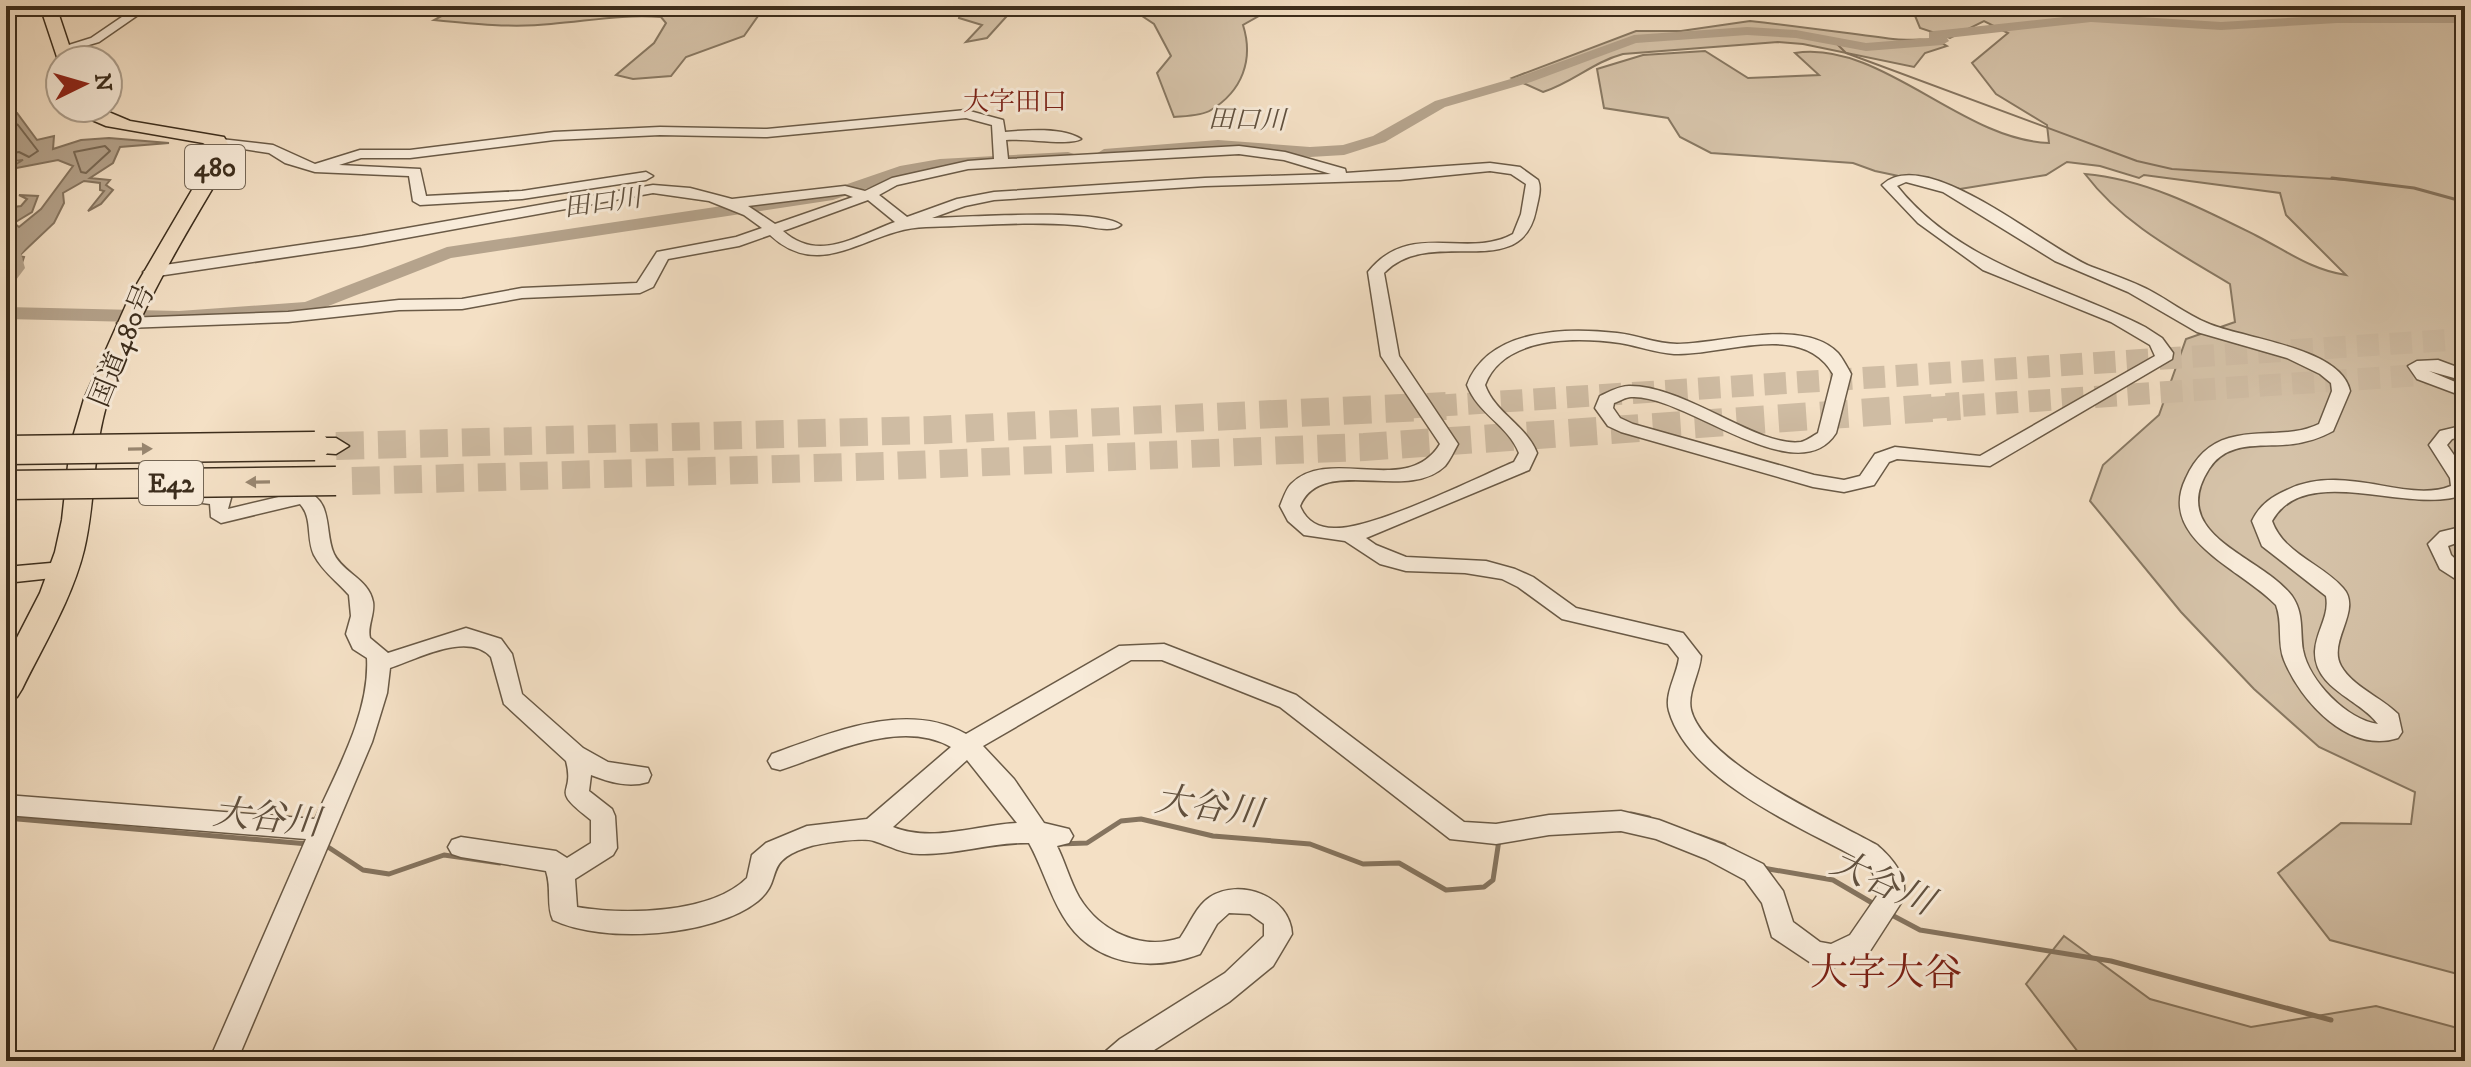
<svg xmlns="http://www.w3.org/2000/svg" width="2471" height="1067" font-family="'IM FELL DW Pica','Noto Serif JP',serif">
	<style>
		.green { fill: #d5c2a8; stroke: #887862; stroke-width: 2 }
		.water { fill: #b5a38c; stroke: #85745f; stroke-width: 2 }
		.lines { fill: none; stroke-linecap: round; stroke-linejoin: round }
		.shore { stroke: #786854; stroke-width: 2 }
		.stream-far2 { stroke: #85745f; stroke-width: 2 }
		.stream-far1 { stroke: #85745f; stroke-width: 3 }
		.stream { stroke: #85745f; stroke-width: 5 }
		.river { fill: #b5a38c; fill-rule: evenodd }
		.highway-tunnel-far1 { stroke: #cfbca3; stroke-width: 22; stroke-dasharray: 22 11; stroke-linecap: butt }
		.highway-tunnel { stroke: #cfbca3; stroke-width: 28; stroke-dasharray: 28 14; stroke-linecap: butt }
		.minor-casing { stroke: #6a5a46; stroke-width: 3 }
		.major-casing { stroke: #3c2d1c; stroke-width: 3 }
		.highway-casing { stroke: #3c2d1c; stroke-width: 3 }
		.minor { fill: #f8ebd9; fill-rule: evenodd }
		.major { fill: #f4e0c5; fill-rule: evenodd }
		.highway { fill: #f4e0c5; fill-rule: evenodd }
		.highway-bridge-casing { stroke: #3c2d1c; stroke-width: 31; stroke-linecap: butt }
		.highway-bridge { stroke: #f4e0c5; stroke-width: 28 }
		.oneway { fill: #988670 }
		.labels { text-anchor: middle; stroke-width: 6; stroke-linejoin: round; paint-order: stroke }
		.far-quarter-label { font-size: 26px; fill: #7a1f14; stroke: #f8ebd9 }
		.far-water-label { font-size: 26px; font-style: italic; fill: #60503e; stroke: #f8ebd9 }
		.shield { fill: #f8ebd9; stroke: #746655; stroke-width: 2 }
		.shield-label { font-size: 26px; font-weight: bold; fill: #3c2d1c }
		.street-label { font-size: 28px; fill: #3c2d1c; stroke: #f8ebd9 }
		.near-water-label { font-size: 36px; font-style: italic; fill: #60503e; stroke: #f8ebd9 }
		.near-quarter-label { font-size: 38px; fill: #7a1f14; stroke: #f8ebd9 }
	</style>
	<rect width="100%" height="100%" fill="#f4e0c5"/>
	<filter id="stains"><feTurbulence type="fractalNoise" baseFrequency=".0025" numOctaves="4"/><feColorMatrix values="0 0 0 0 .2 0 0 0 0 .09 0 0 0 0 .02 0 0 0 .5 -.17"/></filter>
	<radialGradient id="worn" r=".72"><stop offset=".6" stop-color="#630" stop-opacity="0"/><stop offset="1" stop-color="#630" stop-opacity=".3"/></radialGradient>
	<g class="green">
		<path d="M460 6H765L744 36 686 57 671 76 633 79 616 75 654 43 666 23 661 17C623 14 589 21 551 24 512 28 473 24 434 20Z"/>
		<polygon points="962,6 1016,6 987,38 966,42 982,25 959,18"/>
		<path d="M1155 6 1273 8 1243 25C1254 60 1242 91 1211 110 1202 116 1185 116 1174 117L1157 73 1171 56 1154 24 1142 16Z"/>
		<path d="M1911 6H2465V976L2330 940 2278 873 2341 823 2411 824 2415 792 2319 747 2254 689 2181 612 2090 501 2103 465 2159 415 2186 339 2235 322 2230 284C2177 252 2123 224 2085 174 2146 179 2203 209 2257 236 2288 252 2312 270 2346 275L2286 215 2280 193 2144 175 2139 178 2100 166 2067 162 2046 175 1960 189 1875 171 1853 163 1711 153 1680 137 1668 118 1604 108 1597 69 1643 55 1705 51 1748 78 1819 75 1795 53C1881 40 1961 140 2049 143L2047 125 1996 94 1972 63 2008 33 1984 21 1950 38 1920 28Z"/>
		<path d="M1750 21C1798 26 1845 33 1893 39 1912 42 1930 35 1947 46L1925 53 1914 67 1803 44 1778 42 1623 54C1593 62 1572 83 1543 92L1512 78 1636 31H1681Z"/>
		<polygon points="2064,936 2150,999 2251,1027 2376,1006 2465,1030 2465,1061 2085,1061 2026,984"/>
	</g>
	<polygon class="water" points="6,111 17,113 37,140 54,136 53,149 81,140 109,138 169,143 120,147 113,163 90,178 110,180 106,185 113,190 101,204 88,211 104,191 100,190 100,183 84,181 63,193 64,203 54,223 19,256 24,257 22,263 6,263 6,250 13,242 6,237 6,220 13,216 6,215 9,210 6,208 21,206 27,199 19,195 38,196 32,212 14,223 19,227 41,209 73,166 58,160 6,170 23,160 6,162"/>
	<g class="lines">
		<g class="shore">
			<polyline points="6,119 18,125 38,151 29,157 19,152 6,154"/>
			<polygon points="105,146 110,151 86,173 81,172 74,152"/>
		</g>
		<polyline class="stream-far2" points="1835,42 1846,53 2137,161 2172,169 2349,180"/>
		<polyline class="stream-far1" points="2332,178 2414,188 2465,202"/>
		<g class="stream">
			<polyline points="1631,814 1649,818"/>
			<polyline points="6,818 308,844"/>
			<polyline points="1699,836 1724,845"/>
			<polyline points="1059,844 1087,843 1121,821 1141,819 1213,836 1310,844 1363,864 1399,863 1446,890 1484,887 1493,880 1499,840"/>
			<polyline points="325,845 363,870 389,874 444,855 500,863"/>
			<polyline points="1763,868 1833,880 1874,904"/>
			<polyline points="1888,913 1920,930 2111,961 2331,1020"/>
		</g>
		<g class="river">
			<polygon points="2091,14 2221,22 2337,15 2465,15 2465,23 2337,23 2221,30 2091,22 1947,38 1949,41 1942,45 1866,51 1796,38 1747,35 1636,43 1531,82 1445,107 1385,142 1344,155 1310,157 1218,150 1104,159 1096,154 1104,149 1218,140 1310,147 1343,145 1373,136 1435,101 1521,76 1634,35 1747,27 1796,30 1866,43 1929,38 1929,32 1934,31"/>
			<polygon points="1068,152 1074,154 1074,160 940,169 909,174 833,200 451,258 308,314 179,323 6,319 6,307 179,311 305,302 447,247 830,190 900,166 940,159"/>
			<path d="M25 232 34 237 21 254 25 268 13 284 6 286C6 266 1 239 25 232Z"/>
		</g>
		<g class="highway-tunnel-far1">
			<polyline points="1402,408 2465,339"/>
			<polyline points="1930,408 2465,372"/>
		</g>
		<g class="highway-tunnel">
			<polyline points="336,446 932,430 1446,406"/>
			<polyline points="352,481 888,466 1364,447 1960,406"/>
		</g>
		<g class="minor-casing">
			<g id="minor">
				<polygon points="138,6 151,6 99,42 62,53 56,49 91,38"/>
				<path d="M966 110 1003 120 1005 132C1027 130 1063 127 1081 139 1070 146 1023 138 1006 140L1008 159 1239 146 1285 152 1345 169 1346 173 1490 163 1520 167 1538 180C1542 189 1538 200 1536 210 1521 285 1431 224 1384 273L1399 356 1458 444C1454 451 1450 460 1445 466 1407 503 1322 454 1300 506 1306 521 1318 528 1334 528 1372 530 1474 479 1514 462L1519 453C1508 425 1478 414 1467 385 1488 329 1565 327 1617 333 1637 335 1656 344 1677 344 1720 344 1804 317 1838 353 1843 359 1847 367 1851 374L1836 433C1797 494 1684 393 1631 397 1626 397 1620 401 1614 403L1613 408 1620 418 1633 424 1814 475 1844 480 1860 476 1875 454 1895 447 1980 456 2155 356 2150 345 2111 322 1983 270 1918 223 1882 185C1926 143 2046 249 2092 267 2111 274 2131 281 2149 290 2168 300 2186 314 2207 323 2243 339 2341 347 2350 391L2333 431C2320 438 2308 442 2293 444 2263 448 2228 439 2209 469 2166 536 2261 555 2292 596 2304 613 2300 631 2303 650 2309 681 2347 720 2378 724 2360 699 2314 689 2315 651 2316 631 2330 616 2326 596L2262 546 2252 521C2260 504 2273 496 2289 489 2346 463 2407 504 2451 486L2450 478 2429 445 2440 431 2465 425V436L2452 439 2447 445 2465 471V494C2411 517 2306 460 2272 521 2284 554 2321 563 2343 588 2363 610 2327 641 2341 666 2353 687 2381 697 2398 714L2402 732 2398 738C2349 754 2301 702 2284 660 2277 643 2283 623 2276 605 2242 569 2156 539 2186 478 2195 458 2208 444 2229 438 2260 429 2290 438 2319 424L2332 391 2331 383 2320 374 2287 358 2197 332 2128 292 2055 261 1943 192 1906 182 1897 186C1960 265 2060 284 2145 327L2162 338 2173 353 2172 359 1990 466 1897 459 1889 462 1874 485 1844 492 1813 487 1621 432 1608 426 1595 408 1600 396C1609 392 1619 386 1629 386 1685 385 1758 448 1801 442 1806 441 1813 436 1818 433L1833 374C1802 320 1724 356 1674 354 1656 353 1638 346 1620 343 1576 337 1503 336 1485 385 1495 413 1526 425 1537 453L1529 470 1366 538 1376 545 1406 557 1486 561 1515 569 1533 577 1576 608 1683 633 1701 656C1700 673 1687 693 1691 710 1705 763 1830 819 1877 845 1893 859 1912 880 1901 903L1870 951 1857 960 1831 968 1814 965 1772 937 1762 903 1745 880 1706 859 1656 839 1621 831 1549 835 1496 844 1450 839 1280 707 1162 660H1131L983 746 1014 779 1044 823 1069 829 1073 836 1069 843 1057 846C1065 862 1070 881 1079 897 1100 932 1142 951 1180 938 1190 924 1196 906 1210 897 1240 878 1290 896 1292 934L1273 966 1229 1002 1137 1061H1102L1106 1051 1120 1039 1225 973 1264 936V924L1250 914 1229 913 1217 924 1200 954C1150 973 1092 965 1063 916 1049 893 1042 866 1029 843 993 842 957 855 920 854 903 854 890 846 874 841 863 837 819 843 808 847 761 862 785 879 758 901 713 937 603 944 553 920 546 906 552 889 546 871L461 857 452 854 448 847 452 840 461 837 556 851 567 858 591 843V820C547 786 576 798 566 761L504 704 491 657C468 631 417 659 390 668L387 693 372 742 237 1061H209L306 839 6 815V795L315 819C337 770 370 713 367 658L353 649 346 634 351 616 349 595C337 581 323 572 314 555 306 538 313 518 300 504L221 523 211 517 210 504 179 500 176 496 179 492 228 494 231 498 228 509 304 491C334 499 324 533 334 554 343 573 369 579 373 602 375 614 367 627 370 638L388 653 466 628 501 639 512 654 522 694 583 748 608 762 648 768 651 775 648 782C628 788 609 782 591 775L589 791 612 809 615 816 617 848 613 855 575 879 577 907C624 915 711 914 747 878L752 855 766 843 807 826 867 819 951 747C900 718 830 754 780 770L772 768 768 761 772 754C831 733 906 700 966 734L1119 646 1164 644 1296 695 1464 822 1496 824 1549 815 1621 811 1659 820 1724 845 1763 864 1783 891 1793 922 1820 942 1831 944 1850 935 1879 893 1873 873 1859 859C1801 827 1689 781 1669 711 1664 694 1677 675 1679 658L1668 644 1562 619 1518 587 1502 579 1465 573 1406 571 1380 564 1345 541 1304 535 1288 521 1280 506C1283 499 1286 489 1291 484 1330 445 1407 498 1440 444L1381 356 1368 272C1410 219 1466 260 1513 234L1521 214 1526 184 1511 174 1490 171 1400 180 1205 186 994 200 965 206 932 218C966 217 1100 208 1121 225 1110 234 1088 225 1074 225 1025 221 975 226 926 227 868 228 823 284 770 235L739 246 668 259 653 287 640 293 522 298 462 309 399 310 288 322 125 328 117 323 125 318 288 312 399 300 462 299 522 288 637 283 657 252 736 237 762 228 744 215 709 201 653 193 362 246 151 277 143 272 151 267 362 236 653 185 690 188 732 199 845 186 865 191 892 178 968 161 994 159 992 125 966 118 767 137 660 135 554 140 410 158H361L339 165 420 169 426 196 522 191 646 172 653 176 646 180 522 199 420 205 413 201 409 176 315 172 285 163 269 153 212 144V138L273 145 315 164 360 150H410L554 132 660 127 767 129ZM1239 154 1284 160 1331 174 1205 178 994 192 957 199 907 217 879 195 897 185 968 169ZM845 194 853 197 775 224 748 206ZM868 200 895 222C856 236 819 263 783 231ZM967 760 1017 823C977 825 932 843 893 827Z"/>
				<polygon points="2438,360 2465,370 2465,381 2429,371 2465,386 2465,397 2417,379 2408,366 2417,361"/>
				<polygon points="2465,526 2465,540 2448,546 2451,555 2465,568 2465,585 2440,569 2428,544 2440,532"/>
			</g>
		</g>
		<g class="major-casing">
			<polygon id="major" points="62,562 71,564 74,570 71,576 6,583 6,567"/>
		</g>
		<g class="highway-casing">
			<g id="highway">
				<polygon points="40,6 56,6 74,60 60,60 60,64 58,60"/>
				<path d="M79 108H99L130 121 224 137 231 149 226 166C181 241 135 317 108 400 92 450 96 500 84 550 72 599 44 644 22 689L17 697 6 701V659L40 593 55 552 62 520 70 447 84 399 130 296 206 166 213 149 203 143 106 126 92 120Z"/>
				<polygon points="315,438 336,438 349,446 336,454 306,452 302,446 306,440"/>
			</g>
		</g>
		<use href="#minor" class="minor"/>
		<use href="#major" class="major"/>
		<use href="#highway" class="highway"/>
		<g class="highway-bridge-casing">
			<g id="highway-bridge">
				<polyline points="6,450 315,446"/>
				<polyline points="6,485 336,481"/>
			</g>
		</g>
		<use href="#highway-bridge" class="highway-bridge"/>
	</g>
	<defs><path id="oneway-solid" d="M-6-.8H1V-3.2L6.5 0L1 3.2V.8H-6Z" transform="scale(2)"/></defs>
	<g class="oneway">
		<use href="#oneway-solid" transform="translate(140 449) rotate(-1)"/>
		<use href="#oneway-solid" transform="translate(258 482) rotate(179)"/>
	</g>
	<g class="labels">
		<g class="far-quarter-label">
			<text x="1015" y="110">大字田口</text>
		</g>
		<g class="far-water-label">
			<text transform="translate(1247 119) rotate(1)" y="9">田口川</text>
			<text transform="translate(602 202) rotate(-8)" y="9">田口川</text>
		</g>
		<g class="shield">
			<rect x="185" y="145" width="60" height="44" rx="6"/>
			<rect x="139" y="461" width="64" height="44" rx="6"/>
		</g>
		<g class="shield-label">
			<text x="215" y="176">480</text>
			<text x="171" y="492">E42</text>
		</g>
		<g class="street-label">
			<text transform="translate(121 345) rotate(-68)" y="10">国道480号</text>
		</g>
		<g class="near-water-label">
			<text transform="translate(1209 805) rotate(8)" y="13">大谷川</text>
			<text transform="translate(267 816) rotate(6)" y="13">大谷川</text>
			<text transform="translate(1883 881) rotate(24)" y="13">大谷川</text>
		</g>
		<g class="near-quarter-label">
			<text x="1886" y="985">大字大谷</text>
		</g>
	</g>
	<rect width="2471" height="1067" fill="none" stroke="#f4e0c5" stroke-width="32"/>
	<rect x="8" y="8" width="2455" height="1051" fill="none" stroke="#3c2d1c" stroke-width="4"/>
	<rect x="16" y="16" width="2439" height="1035" fill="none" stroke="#3c2d1c" stroke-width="2"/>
	<g transform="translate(84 84) rotate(85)"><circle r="38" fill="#f8ebd9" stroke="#ad9f8d" stroke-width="2"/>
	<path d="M0-6L14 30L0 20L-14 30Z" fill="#8f2418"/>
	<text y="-12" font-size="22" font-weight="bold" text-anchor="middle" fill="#3c2d1c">N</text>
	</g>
	<rect width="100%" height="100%" filter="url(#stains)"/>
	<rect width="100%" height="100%" fill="url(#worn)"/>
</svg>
